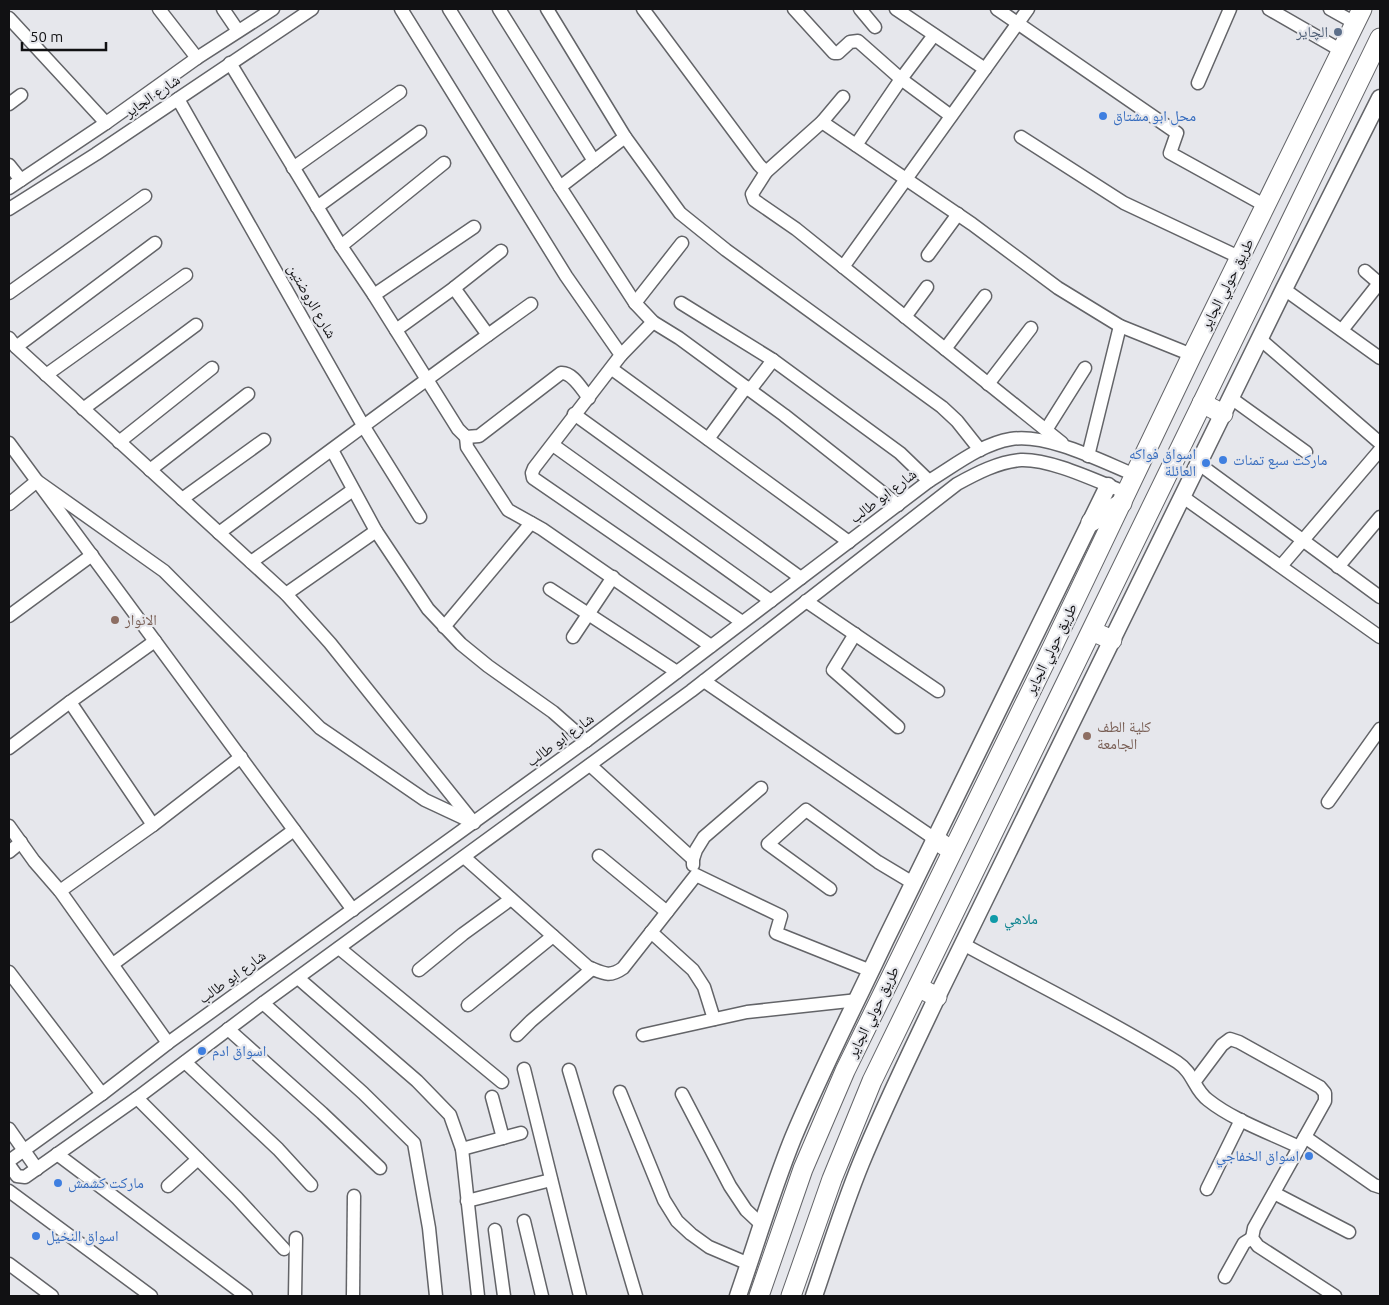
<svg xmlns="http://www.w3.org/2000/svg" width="1389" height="1305" font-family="Ubuntu,'Noto Naskh Arabic',sans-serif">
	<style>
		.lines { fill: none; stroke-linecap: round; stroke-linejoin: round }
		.minor-casing { stroke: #636468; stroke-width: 15 }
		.major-casing { stroke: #636468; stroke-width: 19 }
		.highway-casing { stroke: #636468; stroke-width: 21 }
		.minor { stroke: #fff; stroke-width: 12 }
		.major { stroke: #fff; stroke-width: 16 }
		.highway { stroke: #fff; stroke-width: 19 }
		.service-dot { fill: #5c6f8a; stroke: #e6e7ec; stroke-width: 2 }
		.shop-dot { fill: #3f7fe0; stroke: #e6e7ec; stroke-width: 2 }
		.education-dot { fill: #8d6e63; stroke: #e6e7ec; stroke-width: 2 }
		.culture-dot { fill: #0f9aa8; stroke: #e6e7ec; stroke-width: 2 }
		.labels { text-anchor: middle; stroke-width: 4.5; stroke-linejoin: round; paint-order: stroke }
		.service-label { font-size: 15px; fill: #4e5e75; stroke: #e6e7ec; text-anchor: end }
		.street-label { font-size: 15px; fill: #111113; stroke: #e6e7ec }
		.shop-label { font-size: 15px; fill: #366cbe; stroke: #e6e7ec; text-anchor: start }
		.education-label { font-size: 15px; fill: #785e54; stroke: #e6e7ec; text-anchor: start }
		.culture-label { font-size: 15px; fill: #0d838f; stroke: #e6e7ec; text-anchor: start }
	</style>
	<rect width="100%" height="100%" fill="#e6e7ec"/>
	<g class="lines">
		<g class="minor-casing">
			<g id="minor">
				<polyline points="159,9 197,58"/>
				<polyline points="223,9 238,31"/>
				<polyline points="401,9 566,276 621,355 534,468 532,473 533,478 742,622"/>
				<polyline points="449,9 560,187 635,303 653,322 679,338 784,415 898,505"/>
				<polyline points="499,9 594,161"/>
				<polyline points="547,9 625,137 680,213 726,250 942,407 957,421 980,450"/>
				<polyline points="643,9 759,165 766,172 752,194 754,200 796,229 1062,443"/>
				<polyline points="794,9 834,53 838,53 850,42 858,41 901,79 951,116"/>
				<polyline points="860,9 875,27"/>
				<polyline points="896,9 985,69"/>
				<polyline points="997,9 1177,133 1170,153 1266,206"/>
				<polyline points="1269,9 1342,51"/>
				<polyline points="1330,9 1355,23"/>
				<polyline points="9,18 106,123"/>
				<path d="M230 63 341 246 374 295 458 429 466 437 479 436 561 373C573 372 582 390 589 398"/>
				<polyline points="1198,83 1230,9"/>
				<polyline points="178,99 364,427 420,517"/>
				<polyline points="9,104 21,95"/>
				<polyline points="822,122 972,224 1058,288 1120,326 1192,355"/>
				<polyline points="1021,137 1124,203 1241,258"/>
				<polyline points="856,145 901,79 934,35"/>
				<polyline points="9,165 21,180"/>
				<polyline points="293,168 400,92"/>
				<polyline points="766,172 822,122 843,97"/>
				<polyline points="560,187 625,137"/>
				<polyline points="9,188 106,123 197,58 273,9"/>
				<polyline points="317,207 420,132"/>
				<polyline points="9,209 96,154 312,9"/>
				<polyline points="341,246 444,163"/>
				<polyline points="928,255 958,214"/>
				<polyline points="843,267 1028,9"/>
				<polyline points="1365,271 1380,284"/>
				<polyline points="454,288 488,335"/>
				<polyline points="1284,289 1380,358"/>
				<polyline points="9,293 145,196"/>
				<polyline points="374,295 474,227"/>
				<polyline points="635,303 682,243"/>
				<polyline points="681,303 773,360 900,453 929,481"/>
				<polyline points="905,317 927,287"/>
				<polyline points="396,330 454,288 501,251"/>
				<polyline points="1342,330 1380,282"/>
				<polyline points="9,338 16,347 286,594 330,643 474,823"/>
				<polyline points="1260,339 1380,443"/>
				<polyline points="16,347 155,243"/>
				<polyline points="945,349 985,296"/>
				<polyline points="621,355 653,322"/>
				<polyline points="612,369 849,542"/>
				<polyline points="46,375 186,275"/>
				<polyline points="988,384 1031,328"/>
				<polyline points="750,390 773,360"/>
				<polyline points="1231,398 1306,452"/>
				<polyline points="83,409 196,325"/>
				<polyline points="574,414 801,578"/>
				<polyline points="1046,430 1085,368"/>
				<polyline points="466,437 467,447 508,510 542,529 711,646"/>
				<polyline points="708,439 746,387"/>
				<polyline points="119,442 212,368"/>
				<polyline points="9,443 353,910"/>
				<polyline points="553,445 771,601"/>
				<polyline points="332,450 376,531 428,609 461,644 488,666 553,712 586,741"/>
				<polyline points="1088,456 1120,326"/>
				<polyline points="1199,464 1380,597"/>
				<polyline points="150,470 248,394"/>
				<polyline points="1183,497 1380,637"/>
				<polyline points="182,499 264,440"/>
				<polyline points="9,504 37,481 164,571 320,728 425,800 472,822"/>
				<path d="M219 533C323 456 426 379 531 304"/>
				<polyline points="251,562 353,490"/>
				<polyline points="1281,566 1380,450"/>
				<polyline points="1338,567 1380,517"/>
				<polyline points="550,589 677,672"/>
				<polyline points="286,594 376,531"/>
				<polyline points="806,601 938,691"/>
				<polyline points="9,616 92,555"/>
				<polyline points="444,627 531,523"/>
				<polyline points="855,634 833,670 898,727"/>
				<polyline points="573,637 613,577"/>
				<polyline points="704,681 935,839"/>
				<polyline points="70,702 153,825"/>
				<polyline points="9,748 70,702 155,641"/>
				<polyline points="590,765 693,859"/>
				<polyline points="1328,802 1380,729"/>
				<polyline points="9,826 34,861 60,891 168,1043"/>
				<polyline points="9,852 21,842"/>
				<polyline points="599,856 667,912"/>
				<path d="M464 857 588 967C603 973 609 978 623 968L696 875 781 916 776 933 871 971"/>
				<polyline points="693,865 693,859 696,850 704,837 761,788"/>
				<polyline points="830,889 768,844 806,810 878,862 913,883"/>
				<polyline points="60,891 153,825 241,757"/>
				<polyline points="651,932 693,970 704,987 714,1019"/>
				<path d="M963 944C1034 983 1108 1019 1177 1062 1194 1073 1194 1090 1208 1100 1233 1120 1270 1133 1299 1147"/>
				<polyline points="339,948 502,1082"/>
				<polyline points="113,964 294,830"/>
				<polyline points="419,970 463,934 511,899"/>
				<polyline points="9,972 102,1094"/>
				<polyline points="298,978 417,1081 450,1115 462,1149 478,1296"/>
				<polyline points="263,1003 363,1093 414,1143 429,1228 436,1296"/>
				<polyline points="468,1005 553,936"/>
				<polyline points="228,1029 322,1113 380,1168"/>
				<polyline points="517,1035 531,1021 592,969"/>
				<polyline points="643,1035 747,1012 858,1000"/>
				<polyline points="185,1062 278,1149 311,1185"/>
				<polyline points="524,1069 580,1296"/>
				<polyline points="569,1070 636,1296"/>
				<polyline points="1195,1081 1222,1045 1230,1039 1239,1042 1320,1087 1325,1093 1325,1101 1254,1228 1252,1238 1258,1246 1335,1296"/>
				<polyline points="620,1092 664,1200 677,1221 691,1234 709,1247 749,1264"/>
				<polyline points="682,1094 730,1186 746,1210 762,1225"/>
				<polyline points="492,1097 503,1138"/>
				<polyline points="137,1098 237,1198 284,1249"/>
				<polyline points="9,1129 37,1169"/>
				<polyline points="1305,1137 1374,1185 1380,1187"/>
				<polyline points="462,1149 521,1133"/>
				<polyline points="57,1154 246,1296"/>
				<path d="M9 1161 102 1094 168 1043 586 741 929 481C954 466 981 444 1011 439 1047 433 1101 461 1135 475"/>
				<path d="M9 1165 17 1176 25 1177 137 1098 263 1003 691 691 957 484C977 473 998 462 1021 460 1052 459 1098 482 1127 493"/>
				<polyline points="168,1186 198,1159"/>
				<polyline points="1207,1189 1241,1120"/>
				<polyline points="9,1191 151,1296"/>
				<polyline points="1274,1193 1349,1232"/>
				<polyline points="467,1201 551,1180"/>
				<polyline points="524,1221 542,1296"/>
				<polyline points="495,1230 504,1296"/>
				<polyline points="9,1264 52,1296"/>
				<polyline points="1225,1277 1244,1243 1252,1238"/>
				<polyline points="295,1296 296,1238"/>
				<polyline points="353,1296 354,1196"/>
			</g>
		</g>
		<g class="major-casing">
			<g id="major">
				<path d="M738 1296C756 1244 772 1190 793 1138 821 1071 854 1007 885 941L1108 486"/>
				<path d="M814 1296C829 1252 843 1207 861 1163 884 1107 911 1052 937 997L1284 289 1380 98"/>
			</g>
		</g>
		<g class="highway-casing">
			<g id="highway">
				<polyline points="1202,403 1223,414"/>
				<polyline points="1091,522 1122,503"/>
				<polyline points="1092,631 1112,640"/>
				<polyline points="935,839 952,851"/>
				<polyline points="918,987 937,997"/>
				<polyline points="759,1296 803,1169 845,1071 1051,650 1192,355 1362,9"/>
				<polyline points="791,1296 832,1179 872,1081 1380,38"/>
			</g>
		</g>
		<use href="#minor" class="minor"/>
		<use href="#major" class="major"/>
		<use href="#highway" class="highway"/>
	</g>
	<circle class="service-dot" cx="1338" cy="32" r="5"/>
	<g class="shop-dot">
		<circle cx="1103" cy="116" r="5"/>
		<circle cx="1223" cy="460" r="5"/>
		<circle cx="1206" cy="463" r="5"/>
		<circle cx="202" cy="1051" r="5"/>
		<circle cx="1309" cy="1156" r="5"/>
		<circle cx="58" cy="1183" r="5"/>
		<circle cx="36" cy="1236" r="5"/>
	</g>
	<g class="education-dot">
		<circle cx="115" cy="620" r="5"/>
		<circle cx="1087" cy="736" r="5"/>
	</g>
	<circle class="culture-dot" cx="994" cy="919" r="5"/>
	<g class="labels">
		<g class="service-label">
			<text x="1328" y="37">الچاير</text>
		</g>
		<g class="street-label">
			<text transform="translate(152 96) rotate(-34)" y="5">شارع الجاير</text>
			<text transform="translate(1227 284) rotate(-63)" y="5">طريق حولي الجاير</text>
			<text transform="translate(312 301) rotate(60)" y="5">شارع الروضتين</text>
			<text transform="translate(883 496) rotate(-37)" y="5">شارع ابو طالب</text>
			<text transform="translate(1051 649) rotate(-64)" y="5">طريق حولي الجاير</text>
			<text transform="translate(560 740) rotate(-36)" y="5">شارع ابو طالب</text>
			<text transform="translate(232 977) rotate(-36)" y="5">شارع ابو طالب</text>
			<text transform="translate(873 1012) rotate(-64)" y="5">طريق حولي الجاير</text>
		</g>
		<g class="shop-label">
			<text x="1113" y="121">محل ابو مشتاق</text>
			<text x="1196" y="459" text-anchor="end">اسواق فواكه<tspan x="1196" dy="17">العائلة</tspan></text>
			<text x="1233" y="465">ماركت سبع تمنات</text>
			<text x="212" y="1056">اسواق ادم</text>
			<text x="1299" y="1161" text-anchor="end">اسواق الخفاجي</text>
			<text x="68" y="1188">ماركت كشمش</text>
			<text x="46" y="1241">اسواق النخيل</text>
		</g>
		<g class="education-label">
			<text x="125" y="625">الانوار</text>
			<text x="1097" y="732">كلية الطف<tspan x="1097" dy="17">الجامعة</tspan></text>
		</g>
		<g class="culture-label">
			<text x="1004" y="924">ملاهي</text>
		</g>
	</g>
	<rect width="1389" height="1305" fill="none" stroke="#111113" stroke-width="20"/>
	<path d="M22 42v8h84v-8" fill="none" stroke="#111113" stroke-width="2.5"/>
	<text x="30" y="42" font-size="15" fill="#111113" stroke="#e6e7ec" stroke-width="4" paint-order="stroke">50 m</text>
</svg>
